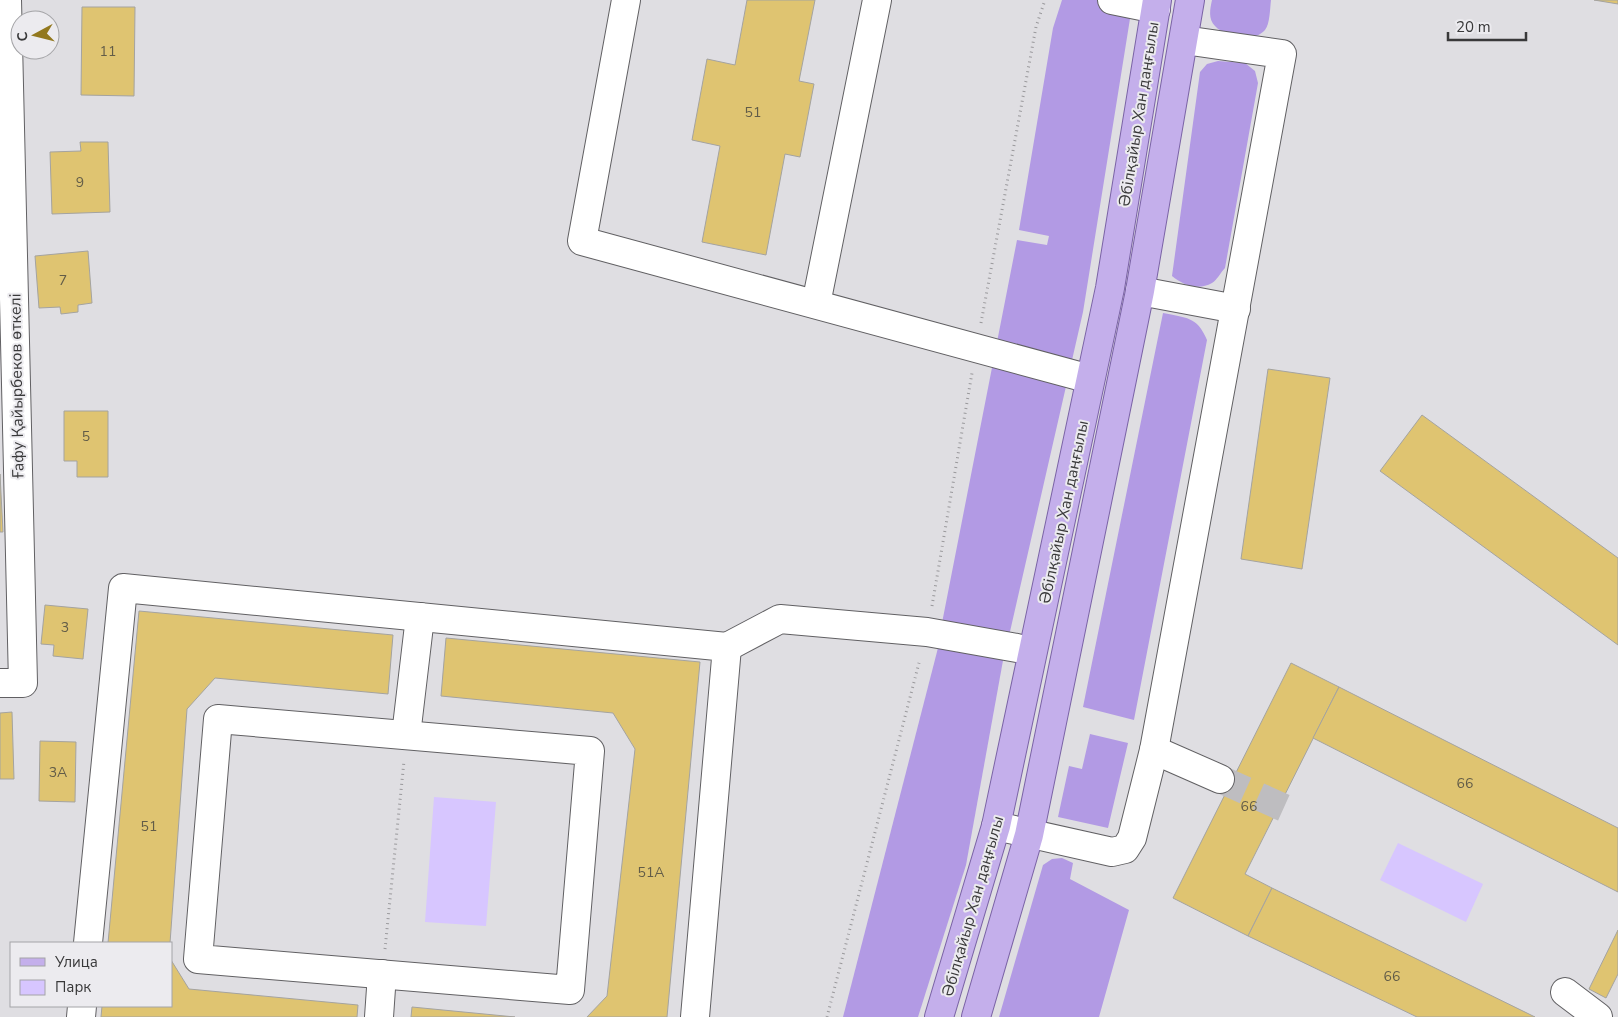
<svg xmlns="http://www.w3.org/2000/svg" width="1618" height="1017" font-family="'Nunito Sans',sans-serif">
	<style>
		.green { fill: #d7c6ff }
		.forest { fill: #b29ae4 }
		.building { fill: #dfc471; stroke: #a4a3a0 }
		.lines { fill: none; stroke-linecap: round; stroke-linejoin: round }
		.minor-tunnel { stroke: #bebdc0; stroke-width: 28; stroke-dasharray: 28 14; stroke-linecap: butt }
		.minor-casing { stroke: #616063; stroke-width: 30 }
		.major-casing { stroke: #7a63a5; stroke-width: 30 }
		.path { stroke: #9a999c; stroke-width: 3; stroke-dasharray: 1 4; stroke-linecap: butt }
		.minor { stroke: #fff; stroke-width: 28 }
		.major { stroke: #c4afeb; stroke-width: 28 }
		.labels { text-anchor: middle; stroke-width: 4; stroke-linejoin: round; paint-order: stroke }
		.number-label { font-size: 14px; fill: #625c48 }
		.street-label { font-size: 16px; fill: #39393a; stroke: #ecebef }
	</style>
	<rect width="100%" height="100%" fill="#dfdee2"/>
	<g class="green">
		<polygon points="434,797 496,802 486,926 425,922"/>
		<polygon points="1398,843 1483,884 1466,922 1380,880"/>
	</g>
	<g class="forest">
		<polygon points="1062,0 1133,0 1083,312 1009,636 942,623 1017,240 1047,245 1049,236 1019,230 1053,28"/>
		<path d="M1212 0H1271C1270 8 1270 24 1265 30 1254 43 1225 37 1215 26 1208 19 1210 9 1212 0Z"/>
		<path d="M1218 61 1245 63 1255 71 1258 83 1225 268C1221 272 1217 280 1212 283 1198 291 1183 285 1172 276L1200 72 1207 64Z"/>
		<path d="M1163 313C1186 318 1197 316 1207 340L1134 720 1083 707Z"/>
		<polygon points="939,644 1004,655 966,865 918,1017 843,1017"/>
		<polygon points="1090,734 1128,743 1108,828 1058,817 1069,766 1082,769"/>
		<polygon points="1062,858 1073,863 1070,879 1129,910 1099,1017 999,1017 1043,865 1052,859"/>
	</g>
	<g class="building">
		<polygon points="747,0 815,0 799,81 814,84 800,157 785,154 766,255 702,242 720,146 692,140 707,59 735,65"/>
		<polygon points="1594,0 1618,0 1618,4"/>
		<polygon points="82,7 135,7 134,96 81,95"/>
		<polygon points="80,142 108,142 110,212 52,214 50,152 81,151"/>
		<polygon points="88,251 92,303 78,305 78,312 61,314 60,307 39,308 35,256"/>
		<polygon points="1268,369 1330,378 1302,569 1241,559"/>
		<polygon points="64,411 108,411 108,477 77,477 77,461 64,461"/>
		<polygon points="1422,415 1618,558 1618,645 1380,471"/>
		<polygon points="0,474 3,532 0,532"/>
		<polygon points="45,605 88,609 83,659 53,656 54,645 41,644"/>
		<polygon points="139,611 393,635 388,694 215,678 187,709 170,943 108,943"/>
		<polygon points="446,638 700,662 667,1017 587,1017 607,996 635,749 613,713 441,696"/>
		<polygon points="1291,663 1339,687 1245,874 1272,888 1248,936 1173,898"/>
		<polygon points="1339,687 1618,828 1618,892 1313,738"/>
		<polygon points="12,712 14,779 0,779 0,713"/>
		<polygon points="40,741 76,742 75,802 39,801"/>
		<polygon points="1272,888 1535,1017 1417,1017 1248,936"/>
		<polygon points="1618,930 1618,974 1606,998 1589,989"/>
		<polygon points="171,960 189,989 358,1005 357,1017 101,1017 102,1006 171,1006"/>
		<polygon points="412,1007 515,1017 411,1017"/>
	</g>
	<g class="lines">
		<polyline class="minor-tunnel" points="1220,779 1291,811"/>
		<g class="minor-casing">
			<g id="minor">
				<polyline points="626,0 582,241 1090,379"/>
				<polyline points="1112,0 1156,9"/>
				<polyline points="1140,291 1236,309"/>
				<polyline points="816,304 877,0"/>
				<polyline points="727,647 780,619 927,632 1017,648"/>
				<polyline points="0,683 23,683 7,0"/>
				<polygon points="218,719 590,751 570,990 198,959"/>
				<polyline points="406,735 420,617"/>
				<polyline points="1154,750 1220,779"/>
				<polyline points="996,826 1112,852 1125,849 1132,838 1154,750 1282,54 1184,40"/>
				<polyline points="88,943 123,588 727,647 695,1017"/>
				<polyline points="1565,992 1598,1017"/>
				<polyline points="81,1017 82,1006"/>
				<polyline points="379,1017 382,974"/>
			</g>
		</g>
		<g class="major-casing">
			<g id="major">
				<polyline points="939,1017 996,826 1110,288 1157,0"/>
				<polyline points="976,1017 1029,835 1140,291 1190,0"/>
			</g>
		</g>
		<g class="path">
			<polyline points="981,323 1036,27 1045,0"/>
			<polyline points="932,606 972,373"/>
			<polyline points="385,949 404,761"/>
			<polyline points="827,1017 920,659"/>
		</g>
		<use href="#minor" class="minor"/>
		<use href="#major" class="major"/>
	</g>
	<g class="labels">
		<g class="number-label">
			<text x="108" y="56">11</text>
			<text x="753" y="117">51</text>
			<text x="80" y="187">9</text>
			<text x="63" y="285">7</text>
			<text x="86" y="441">5</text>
			<text x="65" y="632">3</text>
			<text x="58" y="777">3А</text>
			<text x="1465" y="788">66</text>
			<text x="1249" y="811">66</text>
			<text x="149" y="831">51</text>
			<text x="651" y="877">51А</text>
			<text x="1392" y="981">66</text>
		</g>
		<g class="street-label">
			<text transform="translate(1138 114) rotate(-81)" y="6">Әбілқайыр Хан даңғылы</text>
			<text transform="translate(16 386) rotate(-91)" y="6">Ғафу Қайырбеков өткелі</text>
			<text transform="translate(1063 512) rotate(-78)" y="6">Әбілқайыр Хан даңғылы</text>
			<text transform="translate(972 906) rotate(-74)" y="6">Әбілқайыр Хан даңғылы</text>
		</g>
	</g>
	<rect x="10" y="942" width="162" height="65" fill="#ecebef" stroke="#a4a4a7"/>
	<rect x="20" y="958" width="25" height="8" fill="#c4afeb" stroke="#a4a4a7"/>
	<text x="55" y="967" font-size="15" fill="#39393a">Улица</text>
	<rect x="20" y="980" width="25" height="15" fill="#d7c6ff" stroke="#a4a4a7"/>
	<text x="55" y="992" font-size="15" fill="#39393a">Парк</text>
	<g transform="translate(35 35) rotate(263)"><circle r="24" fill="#ecebef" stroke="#a4a4a7"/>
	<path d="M0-4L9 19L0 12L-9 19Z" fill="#92781e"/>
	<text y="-8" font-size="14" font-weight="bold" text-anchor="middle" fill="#39393a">С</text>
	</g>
	<path d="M1448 32v8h78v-8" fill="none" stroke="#39393a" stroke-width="2.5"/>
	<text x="1456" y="32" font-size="15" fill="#39393a" stroke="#ecebef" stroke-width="4" paint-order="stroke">20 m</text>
</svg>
